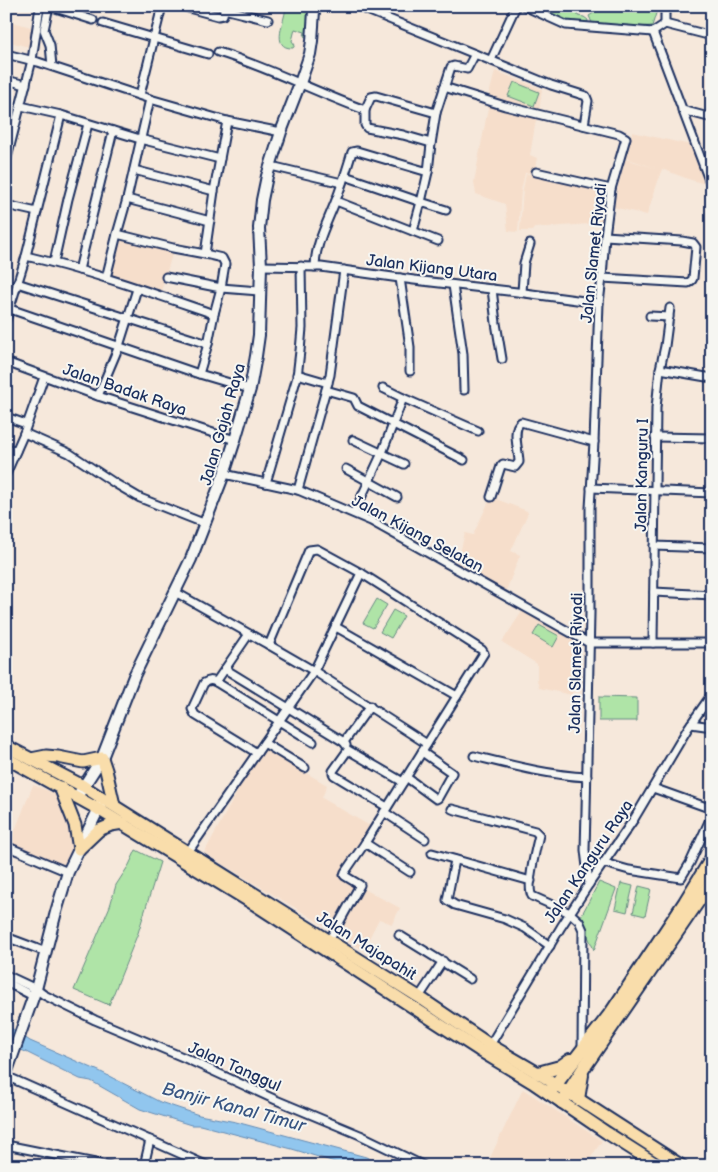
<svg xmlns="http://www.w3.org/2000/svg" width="718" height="1172" font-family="'Balsamiq Sans',sans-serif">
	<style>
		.built { fill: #f6decb }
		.green { fill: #afe4a7; stroke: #658a82 }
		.water { fill: #91c6ee; stroke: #628ab4 }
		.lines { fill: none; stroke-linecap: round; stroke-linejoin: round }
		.minor-casing { stroke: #1b2f5e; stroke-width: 11 }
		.secondary-casing { stroke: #1b2f5e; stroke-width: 14 }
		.primary-casing { stroke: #1b2f5e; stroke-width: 15 }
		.motorway-casing { stroke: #1b2f5e; stroke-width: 16 }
		.minor { stroke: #f6f6f2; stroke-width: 7 }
		.secondary { stroke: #f6f6f2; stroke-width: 10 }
		.primary { stroke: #f9ddab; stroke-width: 11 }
		.motorway { stroke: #f9ddab; stroke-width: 12 }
		.labels { text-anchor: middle; stroke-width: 4; stroke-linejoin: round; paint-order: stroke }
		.street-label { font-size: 16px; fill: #1b2f5e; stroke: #f6f6f2 }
		.water-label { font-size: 18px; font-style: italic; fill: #385582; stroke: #f6f6f2 }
	</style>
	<rect width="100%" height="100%" fill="#f6e8db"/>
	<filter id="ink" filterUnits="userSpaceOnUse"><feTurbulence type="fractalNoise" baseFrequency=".02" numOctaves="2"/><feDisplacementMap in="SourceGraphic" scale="10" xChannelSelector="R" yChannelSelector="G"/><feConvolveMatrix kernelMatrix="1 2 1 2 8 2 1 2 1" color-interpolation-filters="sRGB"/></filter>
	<g filter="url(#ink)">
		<g class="built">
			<polygon points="6,20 34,28 29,47 6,41"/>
			<polygon points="495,71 542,89 538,120 536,120 530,155 537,158 534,173 525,173 521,191 518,232 508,231 505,204 476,194 474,182 488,108 489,95"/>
			<polygon points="632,132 695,146 701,161 705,184 688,179 662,169 647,215 613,207 625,159 656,168 625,158"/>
			<polygon points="526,174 536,174 608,191 603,223 534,228 532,231 520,231 523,189"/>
			<polygon points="118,236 173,251 161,292 109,276"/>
			<polygon points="491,497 527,511 528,513 511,551 520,555 506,591 457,565 465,533 473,535"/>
			<polygon points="523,610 578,643 572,695 539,688 537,680 537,664 502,642"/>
			<polygon points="265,749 327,785 322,798 370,826 338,874 358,888 332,930 204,853 240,787"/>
			<polygon points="33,785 59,795 74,837 70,861 66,870 10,843"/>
			<polygon points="362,888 400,908 392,924 379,919 363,950 337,934"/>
			<polygon points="523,1089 602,1141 585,1166 486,1166"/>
		</g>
		<g class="green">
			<path d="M286 6H317L312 33 306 37 304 36 305 32 295 29 292 41 295 45 293 48C269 49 286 19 286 6Z"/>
			<polygon points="542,6 576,6 578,16 584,17 588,20 587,24 574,24 540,11"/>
			<polygon points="599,6 658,6 658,7 652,26 634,27 593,25 589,16 598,10"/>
			<polygon points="514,82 539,92 534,106 508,96"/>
			<polygon points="377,599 387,605 373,628 363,623"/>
			<polygon points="393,610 404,616 391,638 380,632"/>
			<polygon points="539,625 559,636 553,647 533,635"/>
			<polygon points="599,697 637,698 637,721 599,721"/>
			<polygon points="136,850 160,862 138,933 109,1005 74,990 110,906 116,885 129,865"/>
			<polygon points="599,882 616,889 594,950 580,918"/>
			<polygon points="621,883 633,886 627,912 615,909"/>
			<polygon points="639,886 651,889 645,916 633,913"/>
		</g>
		<polygon class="water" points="6,1026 14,1030 30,1041 99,1071 160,1102 199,1115 236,1122 355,1154 366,1157 384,1166 348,1166 292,1149 200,1125 191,1125 140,1109 91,1081 80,1079 26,1052 6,1044"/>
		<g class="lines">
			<g class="minor-casing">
				<g id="minor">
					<polyline points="49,6 44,30 50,45 52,66"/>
					<polyline points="49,6 93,20"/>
					<polyline points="181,6 218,16 223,15 225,6"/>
					<polyline points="357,6 551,85 586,96 588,101 584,125"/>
					<polyline points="524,6 566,25 653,32 665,24"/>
					<polyline points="224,9 268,20"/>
					<polyline points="103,23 208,54"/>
					<polyline points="665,24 712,36"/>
					<polyline points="665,24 665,6"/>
					<polyline points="653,32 712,188"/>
					<path d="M218 52C268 67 315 92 365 110V125L367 128 403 135 431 143"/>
					<polyline points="6,54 38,62 150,99 227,121 281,132"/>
					<polyline points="491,60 516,6"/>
					<polyline points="6,80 26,85"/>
					<polyline points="444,87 505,106 619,134 626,138 611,189 605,236 602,278 599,303 594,442 590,508 590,613 586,811 585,850 589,884"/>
					<polyline points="140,95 162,6"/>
					<polyline points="21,106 61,115 140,139 220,159"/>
					<polyline points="365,110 371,97 376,96 436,113"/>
					<polyline points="682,110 712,118"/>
					<polyline points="6,162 32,60 39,13 41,6"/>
					<polyline points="271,166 342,183"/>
					<polyline points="134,170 214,191"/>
					<polyline points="536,172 611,189"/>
					<polyline points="345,176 421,202 428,172"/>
					<polyline points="127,199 210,221"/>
					<polyline points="336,201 438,241"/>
					<polyline points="6,205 37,212"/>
					<polyline points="413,231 421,202 446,210"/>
					<polyline points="117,234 173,248 205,254"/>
					<path d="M26 256C90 271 152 293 214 314"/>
					<polyline points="54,262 68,199 88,124"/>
					<polyline points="261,266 321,267 414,280 517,292 599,303"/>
					<path d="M315 267C315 244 328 221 336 200 342 185 347 168 352 152L357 151 428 172 431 144 436 113 451 67 454 66 467 69 475 54"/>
					<polyline points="79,270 113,131"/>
					<polyline points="166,277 221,288 259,291"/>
					<polyline points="106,278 117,234 127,199 150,99"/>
					<polyline points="400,278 410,347 410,371"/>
					<polyline points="602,278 688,283 692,280 693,278 696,247 693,243 682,241 605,236"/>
					<polyline points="17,283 208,344"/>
					<polyline points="453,285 463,354 464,390"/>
					<polyline points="492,289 496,323 502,359"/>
					<polyline points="522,292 524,263 530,244"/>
					<polyline points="10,309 196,373 250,389"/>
					<polyline points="650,316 669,317"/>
					<polyline points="6,320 26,256 61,115"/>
					<polyline points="6,362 98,396 235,440"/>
					<polyline points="660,369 712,378"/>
					<polyline points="199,374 208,344 214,314 221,288 225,264 222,258 205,254 214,191 227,121"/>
					<polyline points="297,374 328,383"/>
					<polyline points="383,388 403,398"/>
					<polyline points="326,390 354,398 358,406 464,460"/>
					<polyline points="98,396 119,346 137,289"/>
					<polyline points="6,417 26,424"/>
					<polyline points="24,433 69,453 116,484 140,498 206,524"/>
					<polyline points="655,437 712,438"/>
					<polyline points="353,440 404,464"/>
					<polyline points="6,448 16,451"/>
					<polyline points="346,469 397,497"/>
					<polyline points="6,474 24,433 44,377"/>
					<polyline points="224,474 298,490 371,521 589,643 712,643"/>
					<polyline points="266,483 297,377 300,351 302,328 301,266"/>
					<polyline points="591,488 712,493"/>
					<polyline points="298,490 330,375 344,270"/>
					<path d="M491 497 501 466 503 464 515 467 519 462C519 451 511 429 521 422L594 442"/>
					<polyline points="354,513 382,453 403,398 478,431"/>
					<polyline points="654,546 712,548"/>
					<polyline points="175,592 269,645 309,550 317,549 361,573 482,650 484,653 365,843 345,872 344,875 345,876 360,885 329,941"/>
					<polyline points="654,592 712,595"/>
					<polyline points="336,627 457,696"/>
					<path d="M249 634 216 682C211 680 209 680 204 683L192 709 195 715 257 753"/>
					<polyline points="653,643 656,408 660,369 665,346 670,308"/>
					<polyline points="269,645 314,671 427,744"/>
					<polyline points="225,669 344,742"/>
					<polyline points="216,682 313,742"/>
					<polyline points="691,724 712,727"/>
					<polyline points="264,743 305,768"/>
					<polyline points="346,745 344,742 370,706"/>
					<path d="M474 756C511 765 548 775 587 777"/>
					<polyline points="406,777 436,799 438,798 452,773 422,752"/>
					<polyline points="653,788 709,808 712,812"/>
					<polyline points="387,807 334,775 333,773 333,771 348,750 403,782"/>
					<path d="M452 809 535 831 539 835C536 848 526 886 532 896L570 913 579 921 583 930 582 1049"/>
					<polyline points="384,812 425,839"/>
					<polyline points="365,843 410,872"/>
					<polyline points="6,846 68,872"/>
					<polyline points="188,852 314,671 361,573"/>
					<polyline points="432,853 531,881"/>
					<polyline points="455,860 447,900 455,905 505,919 525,928 550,946"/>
					<polyline points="604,863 629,870 681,878 690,863 712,815"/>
					<polyline points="399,935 470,979"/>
					<polyline points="6,937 46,952"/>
					<polyline points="6,975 36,989 44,995 95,1020 185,1058 276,1100 360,1135 424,1166"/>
					<polyline points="6,982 33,996"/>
					<polyline points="419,997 443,961"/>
					<polyline points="490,1045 561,927 589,884 634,819 688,728 712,694"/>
					<polyline points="6,1076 208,1166"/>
					<polyline points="6,1145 110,1166"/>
					<polyline points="144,1166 150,1140"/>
				</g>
			</g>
			<g class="secondary-casing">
				<g id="secondary">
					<polyline points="80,792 102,758 134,676 191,559 224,474 235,440 250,389 256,356 259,335 261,266 259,228 262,200 267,176 281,132 300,83 310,54 312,41 314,11 315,6"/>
					<polyline points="6,1074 36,989 56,912 68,872 102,802"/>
				</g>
			</g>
			<g class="primary-casing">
				<g id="primary">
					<polyline points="6,746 83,786 103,799 419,997 490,1045 538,1073 682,1166"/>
					<polyline points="6,758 98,809 254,904 479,1050 532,1082 607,1133 659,1166"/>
					<polyline points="31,759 46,756 58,757 83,762 102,758 106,770 114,805"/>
					<polyline points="60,787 75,825 79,849"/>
					<polyline points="79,849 99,830 111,825 123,823"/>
				</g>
			</g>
			<g class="motorway-casing">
				<g id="motorway">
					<polyline points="538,1073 560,1067 570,1060"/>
					<polyline points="549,1093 611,1013 685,902 712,858"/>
					<polyline points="578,1099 582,1075"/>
					<polyline points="562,1102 585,1066 712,881"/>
				</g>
			</g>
			<use href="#minor" class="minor"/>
			<use href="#secondary" class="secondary"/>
			<use href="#primary" class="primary"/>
			<use href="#motorway" class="motorway"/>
		</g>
	</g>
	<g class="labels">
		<g class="street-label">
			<text transform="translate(593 253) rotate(-84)" y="6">Jalan Slamet Riyadi</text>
			<text transform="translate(432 267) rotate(7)" y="6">Jalan Kijang Utara</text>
			<text transform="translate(125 389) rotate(19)" y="6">Jalan Badak Raya</text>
			<text transform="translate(222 424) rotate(-74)" y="6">Jalan Gajah Raya</text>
			<text transform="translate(641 475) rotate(-89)" y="6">Jalan Kanguru I</text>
			<text transform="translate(418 533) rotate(28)" y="6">Jalan Kijang Selatan</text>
			<text transform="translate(575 663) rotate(-89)" y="6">Jalan Slamet Riyadi</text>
			<text transform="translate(588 861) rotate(-56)" y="6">Jalan Kanguru Raya</text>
			<text transform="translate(367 945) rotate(32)" y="6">Jalan Majapahit</text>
			<text transform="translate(235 1066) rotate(24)" y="6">Jalan Tanggul</text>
		</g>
		<g class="water-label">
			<text transform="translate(234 1107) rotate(15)" y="6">Banjir Kanal Timur</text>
		</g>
	</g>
	<rect width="718" height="1172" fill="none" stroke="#f6f6f2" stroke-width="25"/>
	<rect x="12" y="12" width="693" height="1147" fill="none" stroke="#1b2f5e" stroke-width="2" filter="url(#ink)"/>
</svg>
